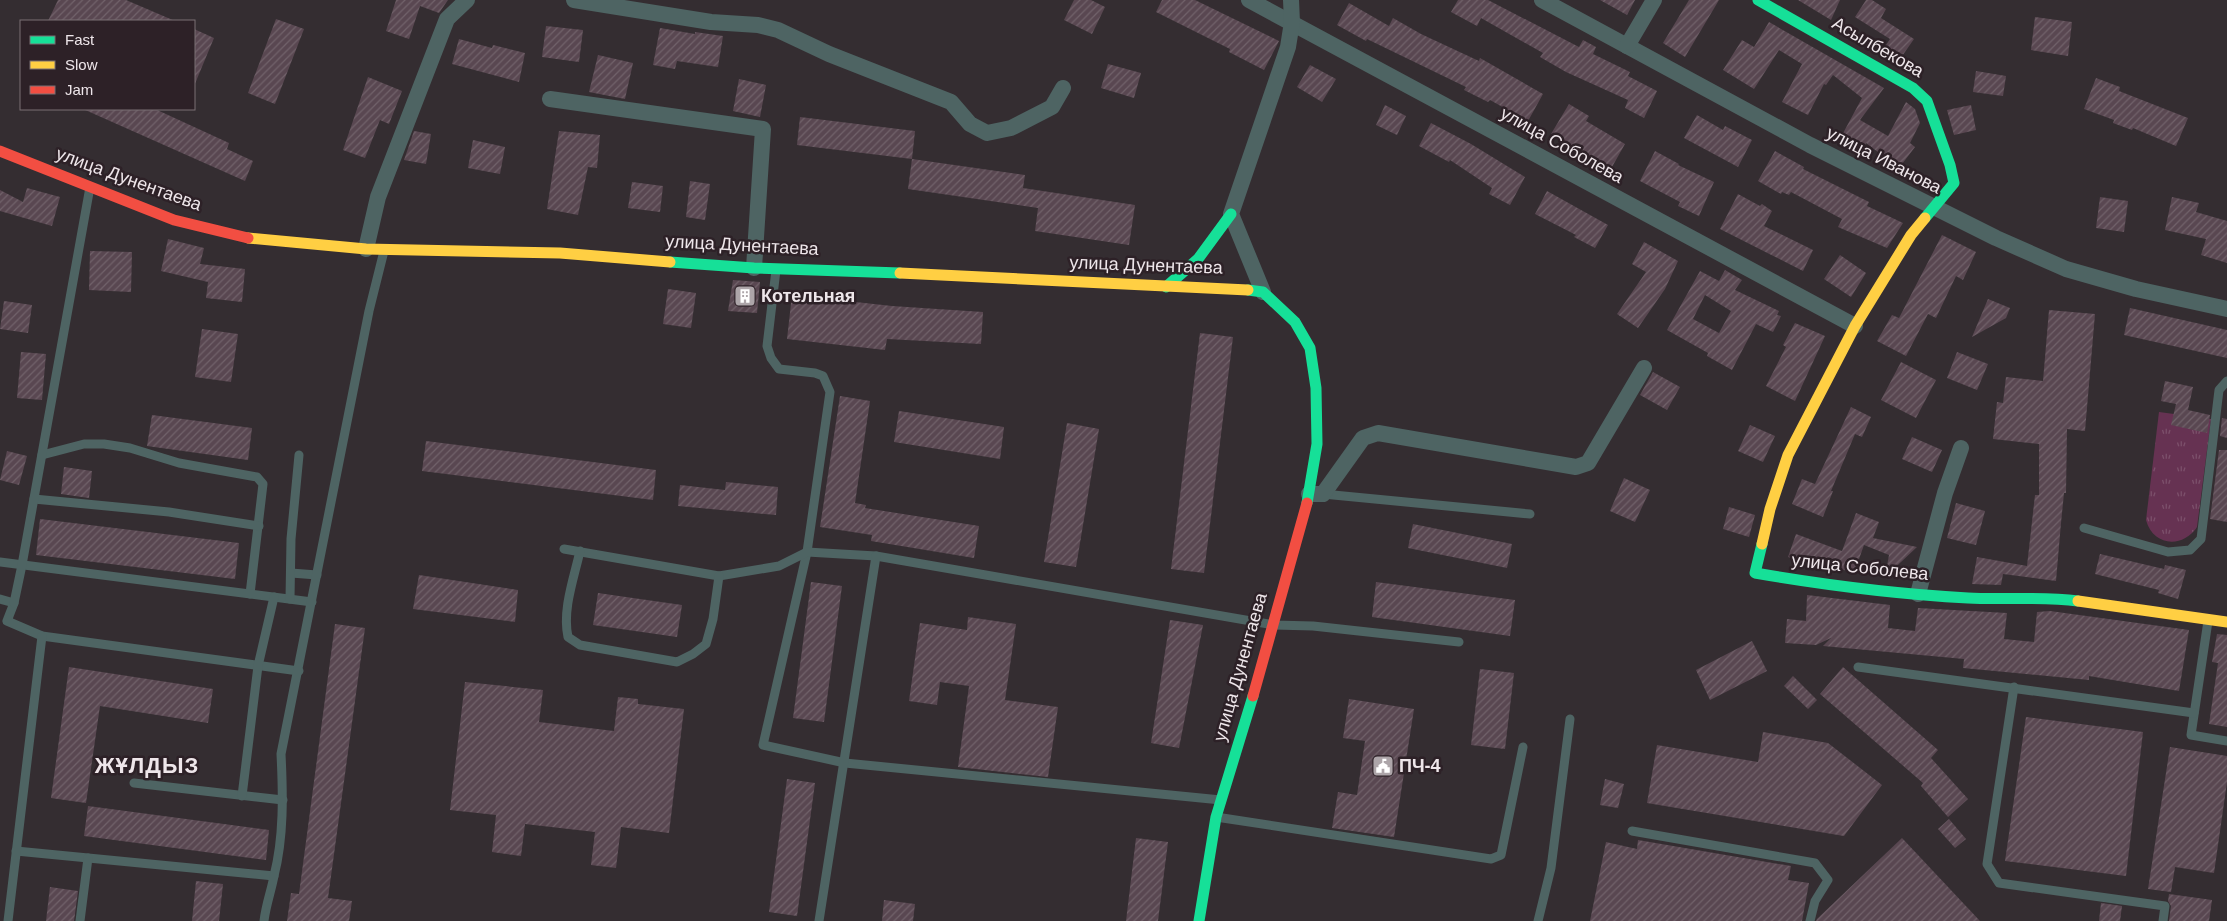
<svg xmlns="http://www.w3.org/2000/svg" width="2227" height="921" font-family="Helvetica,sans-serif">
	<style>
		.grass { fill: url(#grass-tufts) }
		.building { fill: url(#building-hatch); fill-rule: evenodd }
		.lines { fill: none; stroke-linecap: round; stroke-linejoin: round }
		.lane { stroke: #4e6463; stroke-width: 9 }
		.street { stroke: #4e6463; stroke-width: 16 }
		.fast { stroke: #16e098; stroke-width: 11 }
		.slow { stroke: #ffcf43; stroke-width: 11 }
		.jam { stroke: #f24e42; stroke-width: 11 }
		.labels { text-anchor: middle; stroke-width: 5; stroke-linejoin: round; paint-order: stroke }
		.street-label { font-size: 18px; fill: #eee6ea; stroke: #2d2127 }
		.poi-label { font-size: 18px; font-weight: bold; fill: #eee6ea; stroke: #2d2127; text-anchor: start }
		.district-label { font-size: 22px; font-weight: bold; letter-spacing: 1px; fill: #eee6ea; stroke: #2d2127 }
	</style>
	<defs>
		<pattern id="grass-tufts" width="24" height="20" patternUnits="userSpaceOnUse" patternTransform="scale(1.25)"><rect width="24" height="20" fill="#663252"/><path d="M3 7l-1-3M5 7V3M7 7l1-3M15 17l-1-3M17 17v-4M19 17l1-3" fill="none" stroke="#7c506b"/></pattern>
		<pattern id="building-hatch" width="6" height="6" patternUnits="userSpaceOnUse" patternTransform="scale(1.25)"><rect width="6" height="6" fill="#594751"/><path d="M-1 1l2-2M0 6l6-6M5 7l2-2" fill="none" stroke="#71626a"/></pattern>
	</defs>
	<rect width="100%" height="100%" fill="#342d31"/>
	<path class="grass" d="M2159 412 2211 419 2197 527C2182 549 2153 546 2146 520Z"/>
	<g class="building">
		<polygon points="58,0 126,0 175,21 48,21"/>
		<polygon points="396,0 448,0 439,13 420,6 409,39 386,31"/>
		<polygon points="1074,0 1091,0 1105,7 1092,34 1064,20"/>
		<polygon points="1162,0 1195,0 1279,41 1264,70 1229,52 1230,49 1156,12"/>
		<polygon points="1458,0 1488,0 1579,47 1583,40 1596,47 1593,54 1630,72 1628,76 1657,91 1644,118 1625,108 1628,100 1566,72 1540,57 1543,53 1481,18 1477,26 1451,12"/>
		<polygon points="1600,0 1635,0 1627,15"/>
		<polygon points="1689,0 1719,0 1685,57 1663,43"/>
		<polygon points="1798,0 1840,0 1831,20"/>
		<polygon points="1866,0 1872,0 1886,9 1881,18 1914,39 1900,59 1884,48 1890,39 1855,17"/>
		<polygon points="1349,3 1389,26 1393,18 1421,34 1479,61 1480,58 1543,94 1528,121 1490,100 1488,102 1464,90 1466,87 1367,39 1366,41 1337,25"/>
		<polygon points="2035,17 2072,22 2068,56 2031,50"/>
		<polygon points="276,19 304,29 275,104 248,93"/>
		<polygon points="1769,22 1884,88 1860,120 1888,136 1906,102 1915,109 1920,123 1910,143 1915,147 1899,168 1866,143 1863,149 1841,137 1862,98 1833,75 1826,85 1824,84 1808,115 1782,102 1802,64 1779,50 1754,89 1723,70 1742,40 1754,47"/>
		<polygon points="546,26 583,30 579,62 542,57"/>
		<polygon points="660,28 695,34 695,32 723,36 718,67 677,61 675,69 653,65"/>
		<polygon points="194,29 214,38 194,86"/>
		<polygon points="459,39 492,48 493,45 525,53 519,82 452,64"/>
		<polygon points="598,55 633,63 625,99 589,92"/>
		<polygon points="1108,64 1141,73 1134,98 1101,88"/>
		<polygon points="1310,65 1336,79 1322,102 1297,87"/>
		<polygon points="1976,71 2006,76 2003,96 1973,92"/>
		<polygon points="368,77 402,91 389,124 380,120 365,158 343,150"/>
		<polygon points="2096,78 2120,87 2119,91 2188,118 2176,146 2133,128 2132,130 2113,123 2114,120 2084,109"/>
		<polygon points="739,79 766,85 760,117 733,111"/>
		<polygon points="1569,104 1589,116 1586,121 1625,144 1608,174 1589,163 1592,158 1551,134"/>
		<polygon points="1385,105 1406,116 1397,135 1376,125"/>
		<polygon points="1971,105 1976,130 1954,135 1947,110"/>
		<polygon points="83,109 155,109 229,143 227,149 253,161 245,181"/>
		<polygon points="1697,115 1723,130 1725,126 1752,140 1738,167 1684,138"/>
		<polygon points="800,117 915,131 912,159 797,145"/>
		<polygon points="1431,123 1471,144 1525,177 1510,205 1489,194 1492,188 1450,160 1449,162 1419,146"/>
		<polygon points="414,131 431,134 426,164 404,160"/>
		<polygon points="559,131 600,135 597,168 588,167 578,215 547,209"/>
		<polygon points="473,140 505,147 500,174 468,168"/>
		<polygon points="1655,151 1679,164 1678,165 1714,182 1699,216 1678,206 1680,202 1640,181"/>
		<polygon points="1775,151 1804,167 1803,169 1869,202 1867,206 1903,223 1887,248 1838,227 1842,219 1791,192 1789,195 1782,192 1781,194 1758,181"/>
		<polygon points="912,159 1025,175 1023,188 1135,205 1129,245 1035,231 1038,208 908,189"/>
		<polygon points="690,181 710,184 705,220 686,217"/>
		<polygon points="632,182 663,186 660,212 628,208"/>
		<polygon points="27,188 60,197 52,226 0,211 0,190 23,202"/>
		<polygon points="1547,191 1608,225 1595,248 1574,237 1576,235 1535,214"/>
		<polygon points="1738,194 1760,206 1762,204 1772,211 1764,226 1813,250 1803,271 1720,229"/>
		<polygon points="2100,197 2128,201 2124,232 2096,228"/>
		<polygon points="2172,197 2199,203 2196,212 2227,221 2227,263 2201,255 2206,239 2165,230"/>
		<polygon points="1942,235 1976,252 1963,280 1956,276 1936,318 1928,314 1906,356 1877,341 1892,315 1899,318"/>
		<polygon points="168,239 204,248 200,264 245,269 242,302 206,298 208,282 161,271"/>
		<polygon points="1644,242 1678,261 1665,289 1638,328 1617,314 1646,272 1632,264"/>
		<polygon points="90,251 132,252 131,292 89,290"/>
		<polygon points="1840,255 1866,273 1851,297 1824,279"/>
		<path d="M1725 270 1742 280 1735 290 1779 311 1777 315 1781 316 1773 332 1756 324 1732 370 1707 356 1708 353 1667 330 1700 271 1719 281ZM1705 295 1731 311 1719 333 1693 319Z"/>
		<polygon points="733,280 760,282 757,313 728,311"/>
		<polygon points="668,289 696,293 691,328 663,324"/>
		<polygon points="792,295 892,306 983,312 981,344 887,339 885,350 787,339"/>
		<polygon points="1988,299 2010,308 2006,318 1972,337"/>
		<polygon points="4,301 32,305 28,333 0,329"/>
		<polygon points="2130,308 2227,330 2227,358 2124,335"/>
		<polygon points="2049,310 2095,314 2085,431 2067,429 2066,493 2064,493 2061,523 2056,581 2003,574 2001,585 1972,584 1977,557 2027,566 2035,495 2039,495 2039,444 1993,439 1997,402 2003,403 2006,377 2043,381"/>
		<polygon points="1795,323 1825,336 1795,401 1766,386 1786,347 1783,345"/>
		<polygon points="202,329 238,334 231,382 195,377"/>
		<polygon points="1200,333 1233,337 1204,573 1171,569"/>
		<polygon points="21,352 46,354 42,400 17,398"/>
		<polygon points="1957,352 1988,364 1977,390 1947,378"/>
		<polygon points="1901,362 1936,380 1916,418 1881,400"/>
		<polygon points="1653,372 1680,387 1667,410 1640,395"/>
		<polygon points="2165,381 2193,387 2188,410 2210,415 2207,433 2171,425 2176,404 2161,401"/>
		<polygon points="840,396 870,401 855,503 866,505 865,508 979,526 974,558 871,541 872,535 820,527"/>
		<polygon points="1851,407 1871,417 1862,437 1855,434 1831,491 1833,491 1823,517 1792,504 1802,479 1815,484"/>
		<polygon points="899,411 1004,427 1000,459 894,442"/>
		<polygon points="152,415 252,428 248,460 147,446"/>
		<polygon points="2222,418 2227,419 2227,438 2220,436"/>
		<polygon points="1067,423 1099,429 1076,567 1044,562"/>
		<polygon points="1750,425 1775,436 1763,462 1738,451"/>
		<polygon points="1912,437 1942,450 1932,472 1902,459"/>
		<polygon points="426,441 656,470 653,500 422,471"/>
		<polygon points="2219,450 2227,450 2227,522 2210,519"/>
		<polygon points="7,451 27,456 19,485 0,480"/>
		<polygon points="64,467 92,471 89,498 61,494"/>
		<polygon points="1624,478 1650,490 1635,522 1610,511"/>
		<polygon points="726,482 778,487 776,515 678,506 680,485 725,490"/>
		<polygon points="1956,503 1985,511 1976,545 1947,538"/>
		<polygon points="1729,507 1755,515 1749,537 1723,529"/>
		<polygon points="1856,513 1879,522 1873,538 1917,547 1885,577 1889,555 1864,545 1854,573 1824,564 1823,569 1788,557 1796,534 1842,551"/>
		<polygon points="40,519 239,543 235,579 36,555"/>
		<polygon points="1413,524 1512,544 1507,568 1408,548"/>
		<polygon points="2100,554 2164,569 2165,565 2186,570 2178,599 2158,593 2159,590 2095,574"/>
		<polygon points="419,575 518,590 515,622 413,609"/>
		<polygon points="811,582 842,586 824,722 793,718"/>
		<polygon points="1376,582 1515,600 1510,636 1372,617"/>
		<polygon points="598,593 682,605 677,637 593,625"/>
		<polygon points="1807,595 1890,605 1888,628 1915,631 1918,608 2007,613 2004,639 2034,642 2037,612 2050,611 2189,630 2179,691 2089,676 2089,680 1963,668 1964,659 1823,646 1831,638 1816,645 1785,643 1787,619 1806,621"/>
		<polygon points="968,617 1016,624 1005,700 1058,707 1048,777 958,767 969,686 940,682 937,705 909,701 920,623 967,630"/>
		<polygon points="1170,620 1203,625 1179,748 1151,743"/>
		<polygon points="335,624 365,628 328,898 352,901 349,921 287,921 291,893 299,894"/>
		<polygon points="2217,634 2227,635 2227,727 2209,724 2218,663 2212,662"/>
		<polygon points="1752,641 1767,671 1710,700 1696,670"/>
		<polygon points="69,667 213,689 208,723 100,706 86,803 51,798"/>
		<polygon points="1843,667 1938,750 1931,758 1968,799 1948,817 1921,786 1923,783 1820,694"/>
		<polygon points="1480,669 1514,673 1505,749 1471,745"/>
		<polygon points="1793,676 1817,700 1808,709 1784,686"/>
		<polygon points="465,682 543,690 539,722 614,731 618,697 638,699 638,704 684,709 669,833 621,827 616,868 591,865 595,832 525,824 521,856 492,852 496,815 450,810"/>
		<polygon points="1349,699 1414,709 1394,837 1332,828 1338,792 1357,795 1365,741 1343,738"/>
		<polygon points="2026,717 2143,732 2126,876 2005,861"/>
		<polygon points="1763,732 1828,743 1882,785 1844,836 1647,803 1657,745 1758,762"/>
		<polygon points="2170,747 2227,756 2227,782 2214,873 2175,867 2171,892 2148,889"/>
		<polygon points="787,779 815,783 797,916 769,912"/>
		<polygon points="1605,779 1624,784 1618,808 1600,805"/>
		<polygon points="88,806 269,830 266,860 84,836"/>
		<polygon points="1949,819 1966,839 1955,848 1938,829"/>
		<polygon points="1136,838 1168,842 1158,921 1126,921"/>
		<polygon points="1902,838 1980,921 1816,921 1817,919"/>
		<polygon points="1638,840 1791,866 1788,880 1809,883 1802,921 1590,921 1606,842 1637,849"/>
		<polygon points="196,881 223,884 219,921 192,921"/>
		<polygon points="50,887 78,891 74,921 46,921"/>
		<polygon points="2169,894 2212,900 2209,921 2169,921 2171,906 2168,901"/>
		<polygon points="884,900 915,904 913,921 882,921"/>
		<polygon points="2101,903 2122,906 2120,921 2099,921"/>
	</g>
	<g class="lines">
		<g class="lane">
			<polyline points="776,270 767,346 771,358 779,369 815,373 823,376 830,392 807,552 763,745 845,763 1221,800"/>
			<polyline points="42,455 84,444 104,444 130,448 179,463 257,477 263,484 250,594"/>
			<polyline points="1323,494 1530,514"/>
			<polyline points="34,499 169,512 259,526"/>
			<polyline points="2084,528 2168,552 2190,550 2201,539 2219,390 2227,381"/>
			<polyline points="564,549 719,576 779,566 807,552 876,556 1274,625 1313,626 1459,642"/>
			<path d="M580 551C574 578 562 610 568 637L580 645 677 662 693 654 706 644 713 619 719 576"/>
			<polyline points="0,562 312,602"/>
			<polyline points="291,573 317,575"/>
			<polyline points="0,599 14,603 7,621 42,636 299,671"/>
			<polyline points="290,599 291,539 299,455"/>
			<polyline points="14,603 22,565 90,187"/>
			<polyline points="2208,621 2191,735 2227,741"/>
			<polyline points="1858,667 2194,713"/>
			<polyline points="2014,687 1987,864 1999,883 2165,906 2163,921"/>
			<polyline points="134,783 283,800"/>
			<polyline points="242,796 258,666 274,597"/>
			<polyline points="1216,817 1491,859 1501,855 1523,747"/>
			<polyline points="1632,831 1815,863 1828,880 1815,901 1810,921"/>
			<polyline points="16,851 274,876"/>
			<polyline points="8,921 42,636"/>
			<polyline points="80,921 88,858"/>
			<path d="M264 921C266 904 271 892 274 876 284 837 283 794 281 754L369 311 384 251"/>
			<polyline points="819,921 876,556"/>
			<polyline points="1538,921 1551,868 1570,719"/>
		</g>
		<g class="street">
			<polyline points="574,0 711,22 758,25 778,30 829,54 951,102 970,124 987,133 1011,128 1052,107 1063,88"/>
			<polyline points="1249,0 1855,326"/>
			<polyline points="1542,0 1810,145 1996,238 2066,269 2136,289 2227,309"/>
			<polyline points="1627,46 1654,0"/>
			<polyline points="550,99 763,129 754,268"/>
			<polyline points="366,249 378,197 447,19 467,0"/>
			<polyline points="1263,292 1231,214 1288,47 1292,22 1291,0"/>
			<polyline points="1309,494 1323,494 1363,438 1378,433 1576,467 1588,463 1644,368"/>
			<polyline points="1918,594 1945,493 1961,448"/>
		</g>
		<g class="fast">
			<polyline points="1758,0 1913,88 1927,101 1950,165 1954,183 1925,218"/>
			<polyline points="670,262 754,268 900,273"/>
			<polyline points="1166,287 1198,259 1231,214"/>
			<polyline points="1248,290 1263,292 1295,322 1310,348 1316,388 1317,444 1307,503"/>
			<path d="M1762 544 1755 573C1825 585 1896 594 1968 598 2005 600 2041 596 2078 601"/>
			<polyline points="1199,921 1216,817 1253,696"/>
		</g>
		<g class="slow">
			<polyline points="248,238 366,249 560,253 670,262"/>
			<polyline points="900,273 1248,290"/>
			<polyline points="1762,544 1770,509 1788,455 1855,326 1911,235 1925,218"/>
			<polyline points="2078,601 2227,622"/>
		</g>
		<g class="jam">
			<polyline points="0,151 174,220 248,238"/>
			<polyline points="1253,696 1307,503"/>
		</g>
	</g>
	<defs>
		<g id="building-square" transform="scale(1.125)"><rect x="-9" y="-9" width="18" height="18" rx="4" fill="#ada5a9" stroke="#2d2127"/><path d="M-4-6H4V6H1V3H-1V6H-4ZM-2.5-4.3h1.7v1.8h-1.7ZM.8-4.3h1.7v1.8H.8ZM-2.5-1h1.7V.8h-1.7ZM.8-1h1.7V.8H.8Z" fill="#fff"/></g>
		<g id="civic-square" transform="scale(1.125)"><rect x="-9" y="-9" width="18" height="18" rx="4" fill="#ada5a9" stroke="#2d2127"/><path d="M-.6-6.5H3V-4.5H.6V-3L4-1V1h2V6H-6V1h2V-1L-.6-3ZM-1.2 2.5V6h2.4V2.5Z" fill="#fff"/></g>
	</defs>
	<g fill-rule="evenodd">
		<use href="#building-square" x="745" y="296"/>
		<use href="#civic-square" x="1383" y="766"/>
	</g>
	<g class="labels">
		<g class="street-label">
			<text transform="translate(1878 47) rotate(30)" y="6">Асылбекова</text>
			<text transform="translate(1562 145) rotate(29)" y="6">улица Соболева</text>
			<text transform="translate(1884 160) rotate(27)" y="6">улица Иванова</text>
			<text transform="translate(129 179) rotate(20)" y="6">улица Дунентаева</text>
			<text transform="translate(742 245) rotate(3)" y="6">улица Дунентаева</text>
			<text transform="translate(1146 265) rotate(2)" y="6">улица Дунентаева</text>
			<text transform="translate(1860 567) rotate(6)" y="6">улица Соболева</text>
			<text transform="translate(1240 667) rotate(-74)" y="6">улица Дунентаева</text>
		</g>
		<g class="poi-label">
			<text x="761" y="302">Котельная</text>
			<text x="1399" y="772">ПЧ-4</text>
		</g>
		<g class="district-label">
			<text x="147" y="773">ЖҰЛДЫЗ</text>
		</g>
	</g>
	<rect x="20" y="20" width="175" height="90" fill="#2d2127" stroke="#7a7075"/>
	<rect x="30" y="36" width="25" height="8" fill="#16e098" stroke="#7a7075"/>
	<text x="65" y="45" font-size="15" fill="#eee6ea">Fast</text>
	<rect x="30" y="61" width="25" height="8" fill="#ffcf43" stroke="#7a7075"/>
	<text x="65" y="70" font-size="15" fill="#eee6ea">Slow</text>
	<rect x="30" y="86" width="25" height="8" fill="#f24e42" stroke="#7a7075"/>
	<text x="65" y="95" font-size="15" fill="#eee6ea">Jam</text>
</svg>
